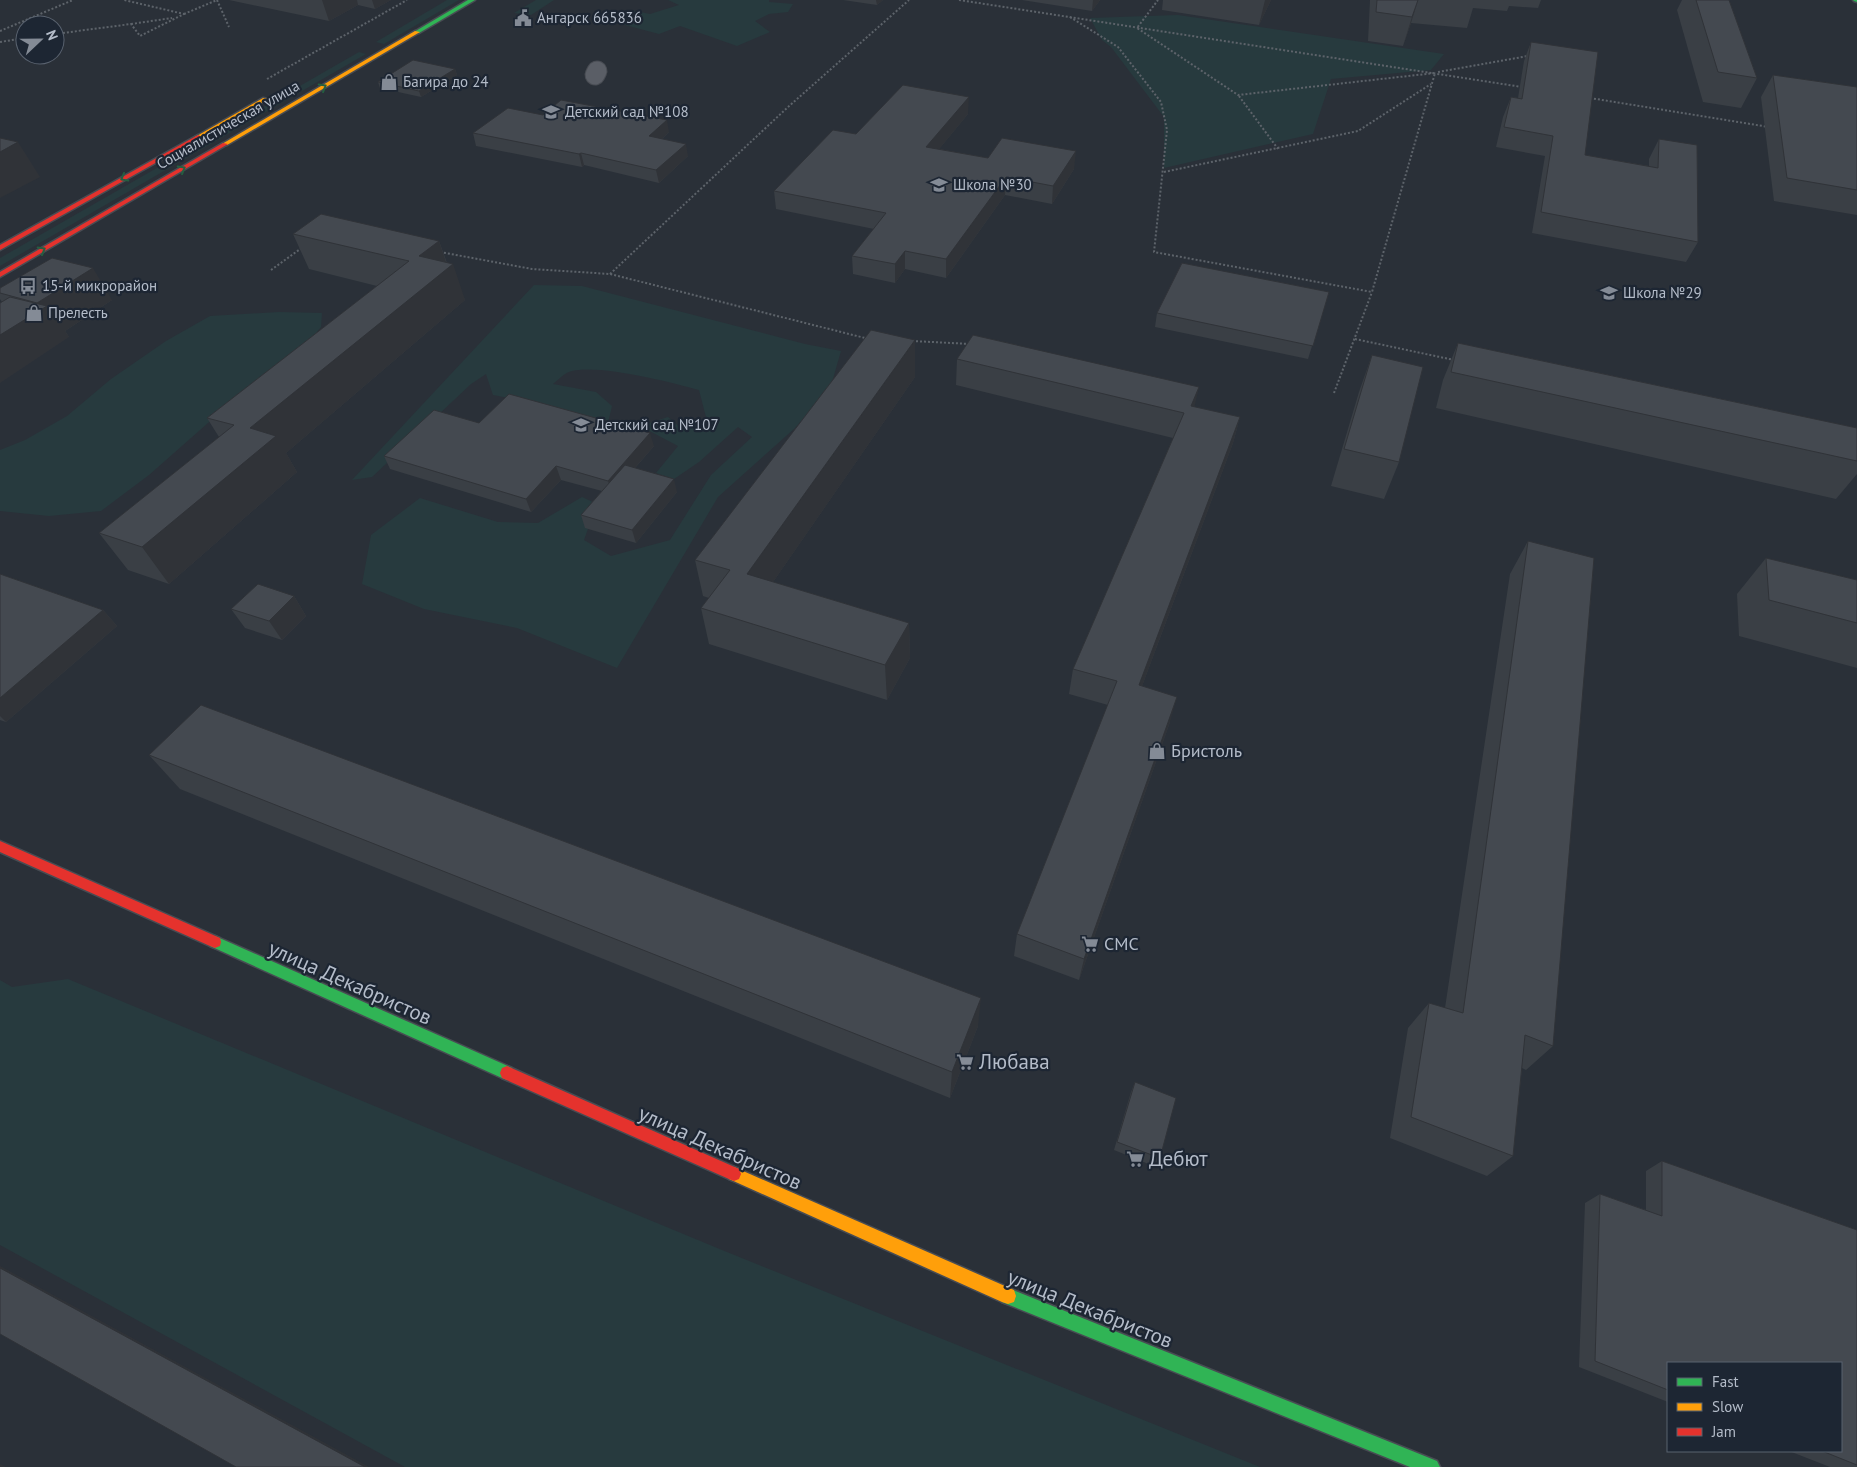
<svg xmlns="http://www.w3.org/2000/svg" width="1857" height="1467" font-family="'PT Sans',sans-serif">
	<style>
		.green { fill: #273a3e }
		.lines { fill: none; stroke-linecap: round; stroke-linejoin: round }
		.lane-casing { stroke: #484c53; stroke-width: 21 }
		.fast-casing { stroke: #484c53; stroke-width: 3 }
		.slow-casing { stroke: #484c53; stroke-width: 3 }
		.jam-casing { stroke: #484c53; stroke-width: 3 }
		.path { stroke: #5d636a; stroke-width: 2; stroke-dasharray: 2 2; stroke-linecap: butt }
		.lane { stroke: #5a5e66; stroke-width: 19 }
		.fast { fill: #30b455; fill-rule: evenodd }
		.slow { fill: #ff9f0a; fill-rule: evenodd }
		.jam { fill: #e5322d; fill-rule: evenodd }
		.wall { fill: #3a3f45 }
		.shaded-wall { fill: #303338 }
		.building { fill: #444950; stroke: #303338 }
		.oneway { stroke: #255f41 }
		.labels { text-anchor: middle; stroke-width: 4.5; stroke-linejoin: round; paint-order: stroke }
		.far-poi-label { font-size: 15px; fill: #b4bcc9; stroke: #1d2633; text-anchor: start }
		.far-street-label { font-size: 15px; fill: #b4bcc9; stroke: #1d2633 }
		.poi-label { font-size: 18px; fill: #b4bcc9; stroke: #1d2633; text-anchor: start }
		.near-street-label { font-size: 21px; fill: #b4bcc9; stroke: #1d2633 }
		.near-poi-label { font-size: 21px; fill: #b4bcc9; stroke: #1d2633; text-anchor: start }
	</style>
	<rect width="100%" height="100%" fill="#2a3038"/>
	<g class="green">
		<polygon points="447,0 459,0 384,44 376,42"/>
		<polygon points="536,0 554,0 531,15 514,13"/>
		<polygon points="668,0 769,0 769,2 793,4 788,12 769,14 755,21 770,32 737,46 680,26 659,34 606,20 631,10 650,14 679,5"/>
		<polygon points="1178,15 1444,54 1431,70 1331,79 1313,134 1164,168 1164,117 1111,47 1102,40 1090,18"/>
		<polygon points="359,52 366,54 0,266 0,258"/>
		<path d="M534 285 582 286 805 344 841 351 830 389 795 428 718 497 617 668 517 628 424 609 362 584 371 535 420 498 498 522 538 523 582 497 597 504 584 540 611 556 670 540 711 475 752 437 738 427 699 462 674 479 656 473 678 446 640 426 668 417 682 429 707 421 699 390C671 382 599 364 572 371 565 372 558 380 553 384L596 392 612 406 608 423 530 402 493 395 486 374 471 384 372 477 352 480Z"/>
		<polygon points="279,312 322,313 321,327 296,358 234,400 149,475 101,511 49,516 0,511 0,450 25,440 67,416 111,379 166,341 210,316"/>
		<polygon points="68,979 722,1250 1260,1467 405,1467 0,1245 0,980 12,987"/>
	</g>
	<g class="lines">
		<g class="lane-casing">
			<polyline id="lane" points="595,75 597,71"/>
		</g>
		<g class="fast-casing">
			<g id="fast">
				<polygon points="468,0 475,0 419,33 414,32"/>
				<polygon points="1853,0 1857,0 1857,2 1854,1"/>
				<polygon points="215,936 512,1068 514,1073 512,1078 507,1080 502,1078 210,946 209,942 210,938"/>
				<polygon points="1008,1288 1437,1461 1440,1467 1410,1467 1002,1302 1000,1296 1002,1290"/>
			</g>
		</g>
		<g class="slow-casing">
			<g id="slow">
				<polygon points="415,31 420,32 227,145 222,144"/>
				<polygon points="263,98 268,99 200,138 195,137"/>
				<polygon points="734,1167 1014,1290 1016,1296 1014,1302 1008,1304 1002,1302 729,1179 727,1174 729,1169"/>
			</g>
		</g>
		<g class="jam-casing">
			<g id="jam">
				<polygon points="198,135 200,136 200,138 0,250 0,245"/>
				<polygon points="223,143 228,144 0,277 0,272"/>
				<polygon points="0,841 220,938 221,942 220,946 215,948 210,946 0,852"/>
				<polygon points="507,1066 739,1169 741,1174 739,1179 734,1181 729,1179 502,1078 500,1073 502,1068"/>
			</g>
		</g>
		<g class="path">
			<polyline points="217,0 229,27"/>
			<polyline points="959,0 1522,87"/>
			<polyline points="184,14 217,0"/>
			<polyline points="1070,17 1118,47 1161,102 1167,130 1154,252 1372,292 1435,73 1238,95 1137,28 1158,0"/>
			<polyline points="131,24 172,18"/>
			<polyline points="0,31 73,0"/>
			<polyline points="55,34 131,24 140,36 184,14 124,0"/>
			<polyline points="0,42 25,38"/>
			<polyline points="1438,72 1528,56"/>
			<polyline points="267,79 407,0"/>
			<polyline points="1239,96 1278,149"/>
			<polyline points="1590,98 1769,127"/>
			<polyline points="1164,172 1358,131 1431,84"/>
			<polyline points="440,252 532,269 610,274 869,339"/>
			<polyline points="271,270 303,247"/>
			<polyline points="610,274 788,107 909,0"/>
			<polyline points="1355,339 1454,360"/>
			<polyline points="912,341 971,344"/>
			<polyline points="1334,393 1372,292"/>
		</g>
		<use href="#lane" class="lane"/>
		<use href="#fast" class="fast"/>
		<use href="#slow" class="slow"/>
		<use href="#jam" class="jam"/>
	</g>
	<g class="wall">
		<polygon points="229,0 391,0 375,9 358,5 329,21"/>
		<polygon points="843,0 883,0 877,5"/>
		<polygon points="1022,0 1100,0 1092,11"/>
		<polygon points="1163,0 1271,0 1259,25 1162,10"/>
		<polygon points="1370,0 1541,0 1538,8 1509,6 1507,11 1473,8 1467,28 1411,23 1403,46 1368,41"/>
		<polygon points="1682,0 1729,0 1757,78 1741,108 1703,102 1677,10"/>
		<polygon points="1531,42 1585,155 1649,166 1649,159 1659,139 1698,242 1686,262 1532,233 1545,156 1496,147 1503,117 1511,97 1518,98 1524,61"/>
		<polygon points="455,69 457,75 421,97 380,88 378,82"/>
		<polygon points="1773,75 1857,87 1857,215 1774,201 1761,97"/>
		<polygon points="968,114 939,149 988,158 1074,169 1052,204 1005,195 946,278 905,269 895,283 853,274 852,256 874,229 776,209 774,191 856,134"/>
		<polygon points="543,115 669,132 662,139 688,156 659,183 584,165 582,167 476,146 473,133"/>
		<polygon points="293,234 439,241 447,263 465,300 286,453 297,472 169,584 128,570 99,533 219,437 207,418 377,286 309,269"/>
		<polygon points="0,288 112,300 65,331 69,337 2,302 0,299"/>
		<polygon points="1329,292 1308,359 1155,327 1157,313"/>
		<polygon points="915,340 915,377 773,582 909,623 910,658 887,700 709,644 701,608 709,598 703,596 695,560"/>
		<polygon points="1458,343 1857,428 1857,474 1836,499 1436,408 1443,380"/>
		<polygon points="1372,355 1399,462 1384,499 1331,486 1359,392"/>
		<polygon points="957,359 1194,407 1240,417 1233,443 1142,686 1170,722 1079,980 1014,956 1017,934 1108,705 1069,694 1073,669 1173,438 956,385"/>
		<polygon points="479,423 654,446 635,468 677,492 636,543 585,528 581,515 602,491 561,480 531,512 390,469 384,456"/>
		<polygon points="1528,541 1553,1046 1526,1070 1522,1068 1513,1156 1487,1176 1390,1138 1408,1028 1429,1003 1445,1008 1510,574"/>
		<polygon points="1766,558 1857,580 1857,668 1739,636 1737,594"/>
		<polygon points="0,574 103,610 117,626 6,722 0,720"/>
		<polygon points="294,596 306,616 282,640 245,628 231,609"/>
		<polygon points="149,755 978,1026 950,1098 180,789"/>
		<polygon points="1135,1082 1160,1158 1156,1167 1114,1150 1131,1092"/>
		<polygon points="1662,1161 1857,1230 1857,1467 1830,1467 1789,1451 1841,1451 1668,1363 1668,1402 1579,1367 1585,1203 1600,1194 1646,1210 1646,1171"/>
	</g>
	<g class="shaded-wall">
		<polygon points="322,0 357,0 358,5 329,21"/>
		<polygon points="372,0 391,0 375,9"/>
		<polygon points="876,0 883,0 877,5"/>
		<polygon points="1093,0 1100,0 1092,11"/>
		<polygon points="1265,0 1271,0 1259,25"/>
		<polygon points="1418,0 1411,23 1403,46 1412,17"/>
		<polygon points="455,69 457,75 421,97 419,91"/>
		<polygon points="969,97 968,114 926,165 926,147"/>
		<polygon points="667,120 669,132 651,149 649,136"/>
		<polygon points="18,142 40,177 0,198 0,152"/>
		<polygon points="686,144 688,156 659,183 656,170"/>
		<polygon points="1076,151 1074,169 1052,204 1053,186"/>
		<polygon points="581,153 584,165 582,167 579,154"/>
		<polygon points="1006,177 1005,195 946,278 946,259"/>
		<polygon points="439,241 448,268 453,264 465,300 286,453 297,472 169,584 142,547 250,428 419,256"/>
		<polygon points="905,251 905,269 895,283 895,264"/>
		<polygon points="93,268 112,300 65,331 69,337 0,383 0,335 37,303"/>
		<polygon points="915,340 915,377 753,611 747,574"/>
		<polygon points="1199,387 1193,413 1191,406"/>
		<polygon points="1240,417 1233,443 1133,710 1139,685"/>
		<polygon points="650,433 654,446 612,494 608,481"/>
		<polygon points="556,466 561,480 531,512 526,499"/>
		<polygon points="674,479 677,492 636,543 632,530"/>
		<polygon points="294,596 306,616 282,640 269,621"/>
		<polygon points="103,610 117,626 6,722 0,716 0,698"/>
		<polygon points="909,623 910,658 887,700 885,665"/>
		<polygon points="1177,697 1170,722 1079,980 1084,959"/>
		<polygon points="981,998 978,1026 950,1098 952,1072"/>
		<polygon points="0,1266 369,1467 365,1467 0,1268"/>
		<polygon points="0,1464 6,1467 0,1467"/>
	</g>
	<g class="building">
		<polygon points="1377,0 1418,0 1412,17 1376,12"/>
		<polygon points="1696,0 1729,0 1757,78 1718,72"/>
		<polygon points="1531,42 1598,52 1585,155 1658,168 1659,139 1697,145 1698,242 1541,212 1553,136 1504,127 1511,97 1522,99"/>
		<polygon points="413,60 455,69 419,91 378,82"/>
		<polygon points="1773,75 1857,87 1857,190 1787,178"/>
		<polygon points="903,85 969,97 926,147 988,158 1002,138 1076,151 1053,186 1006,177 946,259 905,251 895,264 852,256 886,213 774,191 833,130 856,134"/>
		<polygon points="561,100 667,120 649,136 686,144 656,170 581,153 579,154 473,133 508,108 543,115"/>
		<polygon points="0,138 18,142 0,152"/>
		<polygon points="321,214 439,241 419,256 453,264 250,428 276,436 142,547 99,533 234,425 207,418 409,261 293,234"/>
		<polygon points="52,258 93,268 37,303 0,293 0,288"/>
		<polygon points="1182,263 1329,292 1313,346 1157,313"/>
		<polygon points="10,297 47,306 0,335 0,303"/>
		<polygon points="871,330 915,340 747,574 909,623 885,665 701,608 730,570 695,560"/>
		<polygon points="973,335 1199,387 1191,406 1240,417 1139,685 1177,697 1084,959 1017,934 1117,681 1073,669 1184,413 957,359"/>
		<polygon points="1458,343 1857,428 1857,461 1451,372"/>
		<polygon points="1372,355 1423,367 1399,462 1344,449"/>
		<polygon points="509,394 650,433 608,481 556,466 526,499 384,456 434,410 479,423"/>
		<polygon points="625,465 674,479 632,530 581,515"/>
		<polygon points="1528,541 1594,558 1553,1046 1525,1035 1513,1156 1411,1117 1429,1003 1463,1013"/>
		<polygon points="1766,558 1857,580 1857,623 1769,600"/>
		<polygon points="0,574 103,610 0,698"/>
		<polygon points="258,584 294,596 269,621 231,609"/>
		<polygon points="201,705 981,998 952,1072 149,755"/>
		<polygon points="1135,1082 1176,1098 1160,1158 1117,1142"/>
		<polygon points="1662,1161 1857,1230 1857,1465 1822,1451 1841,1451 1841,1363 1668,1363 1668,1390 1595,1361 1600,1194 1662,1216"/>
		<polygon points="0,1268 365,1467 236,1467 0,1334"/>
	</g>
	<defs><path id="oneway-chevron" d="M-2-3.5L2.5 0L-2 3.5" fill="none" stroke-width="1.6" stroke-linecap="round" stroke-linejoin="round" transform="scale(1.25)"/></defs>
	<g class="oneway">
		<use href="#oneway-chevron" transform="translate(323 87) rotate(-30)"/>
		<use href="#oneway-chevron" transform="translate(182 169) rotate(-30)"/>
		<use href="#oneway-chevron" transform="translate(124 178) rotate(151)"/>
		<use href="#oneway-chevron" transform="translate(42 250) rotate(-30)"/>
	</g>
	<defs>
		<g id="civic-bare" transform="scale(1.35)"><path d="M-.6-6.5H3V-4.5H.6V-3L4-1V1h2V6H-6V1h2V-1L-.6-3ZM-1.2 2.5V6h2.4V2.5Z" fill="#848b96" stroke="#1d2633" stroke-width="2.5" paint-order="stroke"/></g>
		<g id="shop-bare" transform="scale(1.35)"><path d="M-5-2.5h2.3a2.7 3.5 0 0 1 5.4 0H5L5.5 6h-11ZM-1.5-2.5h3a1.5 2.3 0 0 0-3 0Z" fill="#848b96" stroke="#1d2633" stroke-width="2.5" paint-order="stroke"/></g>
		<g id="school-bare" transform="scale(1.35)"><path d="M0-5L7-2L0 1L-7-2ZM-4 1L0 2.5L4 1V4Q0 6-4 4Z" fill="#848b96" stroke="#1d2633" stroke-width="2.5" paint-order="stroke"/></g>
		<g id="bus-bare" transform="scale(1.35)"><path d="M-5-6H5V4H4V6H2V4H-2V6H-4V4H-5ZM-3.5-4V0h7V-4ZM-3.5 1.2v1.5H-2V1.2ZM2 1.2v1.5H3.5V1.2Z" fill="#848b96" stroke="#1d2633" stroke-width="2.5" paint-order="stroke"/></g>
		<g id="supermarket-bare" transform="scale(1.35)"><path d="M-6-5.5h2.5l.6 2H6L4.5 2H-2.5L-4.4-4H-6ZM-1.5 3.2a1.3 1.3 0 1 0 .1 0ZM3 3.2a1.3 1.3 0 1 0 .1 0Z" fill="#848b96" stroke="#1d2633" stroke-width="2.5" paint-order="stroke"/></g>
	</defs>
	<g fill-rule="evenodd">
		<use href="#civic-bare" x="523" y="18"/>
		<use href="#shop-bare" x="389" y="82"/>
		<use href="#school-bare" x="551" y="112"/>
		<use href="#school-bare" x="939" y="185"/>
		<use href="#bus-bare" x="28" y="286"/>
		<use href="#school-bare" x="1609" y="293"/>
		<use href="#shop-bare" x="34" y="313"/>
		<use href="#school-bare" x="581" y="425"/>
		<use href="#shop-bare" x="1157" y="751"/>
		<use href="#supermarket-bare" x="1090" y="944"/>
		<use href="#supermarket-bare" x="965" y="1062"/>
		<use href="#supermarket-bare" x="1135" y="1159"/>
	</g>
	<g class="labels">
		<g class="far-poi-label">
			<text x="537" y="23">Ангарск 665836</text>
			<text x="403" y="87">Багира до 24</text>
			<text x="565" y="117">Детский сад №108</text>
			<text x="953" y="190">Школа №30</text>
			<text x="42" y="291">15-й микрорайон</text>
			<text x="1623" y="298">Школа №29</text>
			<text x="48" y="318">Прелесть</text>
			<text x="595" y="430">Детский сад №107</text>
		</g>
		<g class="far-street-label">
			<text transform="translate(228 125) rotate(-30)" y="5">Социалистическая улица</text>
		</g>
		<g class="poi-label">
			<text x="1171" y="757">Бристоль</text>
			<text x="1104" y="950">СМС</text>
		</g>
		<g class="near-street-label">
			<text transform="translate(350 983) rotate(24)" y="7">улица Декабристов</text>
			<text transform="translate(720 1148) rotate(24)" y="7">улица Декабристов</text>
			<text transform="translate(1090 1309) rotate(22)" y="7">улица Декабристов</text>
		</g>
		<g class="near-poi-label">
			<text x="979" y="1069">Любава</text>
			<text x="1149" y="1166">Дебют</text>
		</g>
	</g>
	<rect x="1667" y="1362" width="175" height="90" fill="#1d2633" stroke="#59626f"/>
	<rect x="1677" y="1378" width="25" height="8" fill="#30b455" stroke="#59626f"/>
	<text x="1712" y="1387" font-size="15" fill="#b4bcc9">Fast</text>
	<rect x="1677" y="1403" width="25" height="8" fill="#ff9f0a" stroke="#59626f"/>
	<text x="1712" y="1412" font-size="15" fill="#b4bcc9">Slow</text>
	<rect x="1677" y="1428" width="25" height="8" fill="#e5322d" stroke="#59626f"/>
	<text x="1712" y="1437" font-size="15" fill="#b4bcc9">Jam</text>
	<g transform="translate(40 40) rotate(68)"><circle r="24" fill="#1d2633" stroke="#59626f"/>
	<path d="M0-4L9 19L0 12L-9 19Z" fill="#848b96"/>
	<text y="-8" font-size="14" font-weight="bold" text-anchor="middle" fill="#b4bcc9">N</text>
	</g>
</svg>
